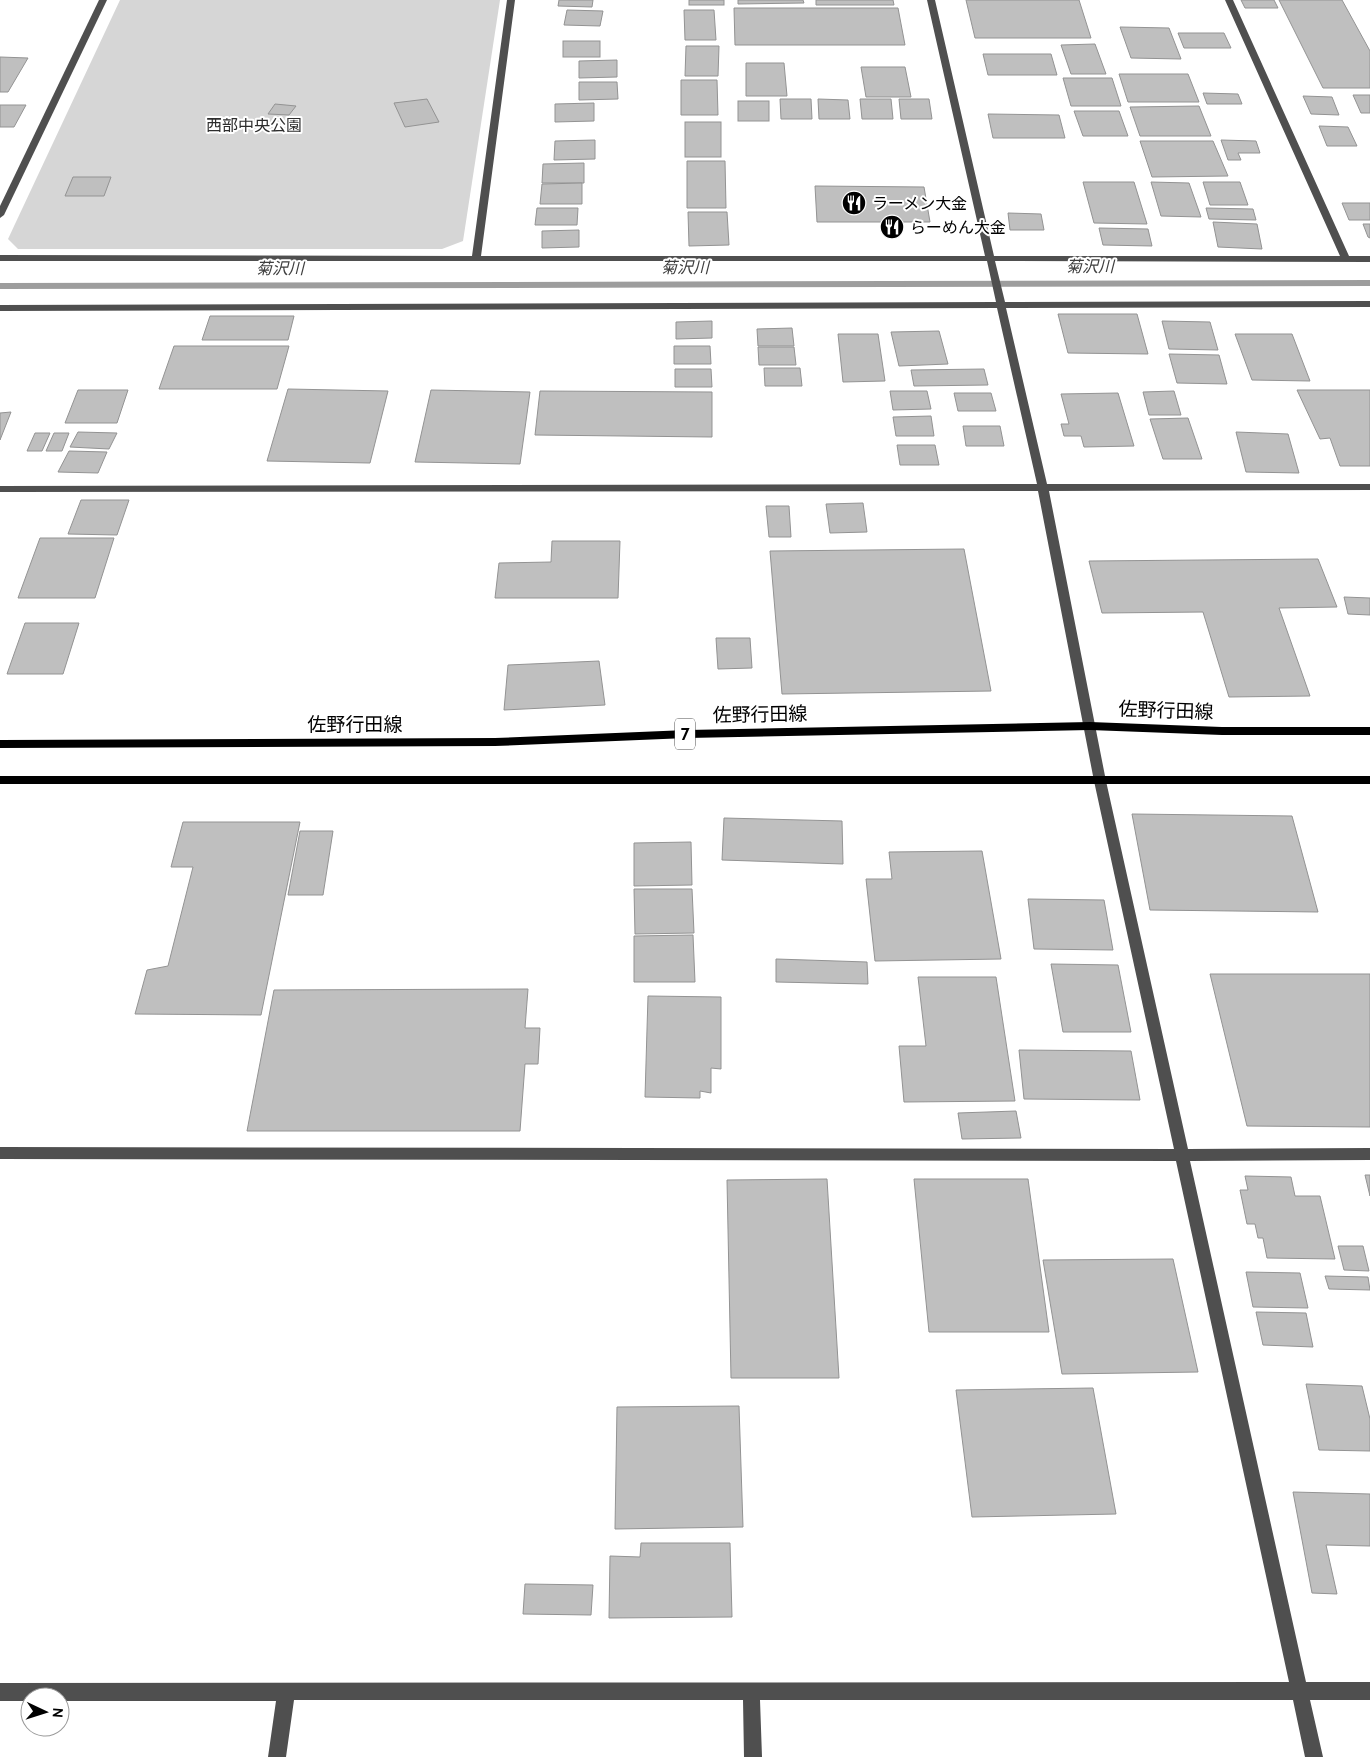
<svg xmlns="http://www.w3.org/2000/svg" width="1370" height="1757" font-family="Cabin,'Noto Sans JP',sans-serif">
	<style>
		.green { fill: #d6d6d6 }
		.lines { fill: none; stroke-linecap: round; stroke-linejoin: round }
		.stream { fill: #9d9d9d; fill-rule: evenodd }
		.building { fill: #bfbfbf; stroke: #939393 }
		.minor { fill: #4f4f4f; fill-rule: evenodd }
		.major { fill: #000; fill-rule: evenodd }
		.labels { text-anchor: middle; stroke-width: 4; stroke-linejoin: round; paint-order: stroke }
		.far-park-label { font-size: 16px; fill: #2d2d2d; stroke: #fff }
		.far-poi-label { font-size: 16px; fill: #000; stroke: #fff; text-anchor: start }
		.far-water-label { font-size: 16px; font-style: italic; fill: #3e3e3e; stroke: #fff }
		.shield { fill: #fff; stroke: #4c4c4c; stroke-width: 1 }
		.shield-label { font-size: 18px; font-weight: bold; fill: #000 }
		.street-label { font-size: 19px; fill: #000; stroke: #fff }
	</style>
	<rect width="100%" height="100%" fill="#fff"/>
	<polygon class="green" points="120,0 500,0 463,241 442,249 18,249 8,239"/>
	<g class="lines">
		<polygon class="stream" points="1370,280 1370,286 0,289 0,283"/>
	</g>
	<g class="building">
		<polygon points="559,0 593,0 592,7 558,6"/>
		<rect x="689" y="0" width="35" height="5"/>
		<polygon points="738,0 803,0 804,3 738,4"/>
		<polygon points="816,0 893,0 894,5 816,5"/>
		<polygon points="966,0 1079,0 1091,38 975,38"/>
		<polygon points="1241,0 1274,0 1278,8 1245,8"/>
		<polygon points="1279,0 1342,0 1370,51 1370,88 1323,88"/>
		<polygon points="734,8 898,8 905,45 735,45"/>
		<polygon points="567,10 603,11 600,26 564,25"/>
		<polygon points="684,10 714,10 716,40 685,40"/>
		<polygon points="1120,27 1169,28 1181,59 1131,58"/>
		<polygon points="1178,33 1224,33 1231,48 1184,48"/>
		<rect x="563" y="41" width="37" height="16"/>
		<polygon points="1095,44 1106,74 1071,74 1061,45"/>
		<polygon points="686,46 719,46 718,76 685,76"/>
		<polygon points="983,54 1051,54 1057,75 988,75"/>
		<polygon points="0,57 28,58 8,92 0,92"/>
		<polygon points="617,60 617,77 579,78 579,61"/>
		<polygon points="746,63 784,63 787,96 746,96"/>
		<polygon points="861,67 905,67 911,97 866,97"/>
		<polygon points="1119,74 1188,74 1199,102 1128,102"/>
		<polygon points="1063,78 1112,78 1121,106 1071,106"/>
		<polygon points="681,80 717,80 718,115 681,115"/>
		<polygon points="579,82 617,82 618,99 579,100"/>
		<polygon points="1203,93 1238,94 1242,104 1207,104"/>
		<polygon points="1353,95 1370,95 1370,113 1361,113"/>
		<polygon points="1303,96 1332,97 1339,115 1311,114"/>
		<polygon points="427,99 439,122 405,127 394,103"/>
		<polygon points="780,99 811,99 812,119 781,119"/>
		<polygon points="818,99 848,100 850,119 819,119"/>
		<polygon points="860,99 891,99 893,119 862,119"/>
		<polygon points="899,99 929,99 932,119 901,119"/>
		<rect x="738" y="101" width="31" height="20"/>
		<polygon points="594,103 594,121 555,122 555,104"/>
		<polygon points="275,104 296,106 289,115 268,114"/>
		<polygon points="0,105 26,105 14,127 0,127"/>
		<polygon points="1199,106 1211,136 1140,136 1130,107"/>
		<polygon points="1074,111 1119,111 1128,136 1083,136"/>
		<polygon points="988,114 1059,115 1065,138 993,138"/>
		<rect x="685" y="122" width="36" height="35"/>
		<polygon points="1319,126 1348,127 1357,146 1327,146"/>
		<polygon points="595,140 595,159 554,160 555,141"/>
		<polygon points="1221,140 1256,141 1260,153 1238,153 1241,160 1228,160"/>
		<polygon points="1140,141 1213,141 1228,176 1152,177"/>
		<polygon points="687,161 725,161 726,208 687,208"/>
		<polygon points="584,163 584,183 542,183 543,164"/>
		<polygon points="73,177 111,177 104,196 65,196"/>
		<polygon points="1083,182 1134,182 1147,224 1094,223"/>
		<polygon points="1151,182 1189,183 1201,217 1161,216"/>
		<polygon points="1203,182 1240,182 1248,205 1210,205"/>
		<polygon points="582,183 582,204 540,204 542,184"/>
		<polygon points="815,186 924,187 930,222 817,222"/>
		<polygon points="1342,203 1370,203 1370,220 1349,220"/>
		<polygon points="537,208 578,208 577,225 535,225"/>
		<polygon points="1206,208 1253,209 1256,220 1209,219"/>
		<polygon points="688,212 727,212 729,245 689,246"/>
		<polygon points="1008,213 1041,214 1044,230 1010,230"/>
		<polygon points="1213,222 1257,224 1262,249 1218,247"/>
		<polygon points="1363,224 1370,224 1370,238 1368,237"/>
		<polygon points="1099,228 1148,229 1152,246 1103,245"/>
		<polygon points="579,230 579,247 542,248 542,231"/>
		<polygon points="1058,314 1137,314 1148,354 1068,353"/>
		<polygon points="210,316 294,316 288,340 202,340"/>
		<polygon points="712,321 712,338 676,339 676,322"/>
		<polygon points="1162,321 1210,322 1218,350 1169,349"/>
		<polygon points="792,328 794,346 758,346 757,329"/>
		<polygon points="939,331 948,364 899,366 891,332"/>
		<polygon points="838,334 878,334 885,381 843,382"/>
		<polygon points="1235,334 1292,334 1310,381 1252,380"/>
		<polygon points="174,346 289,346 277,389 159,389"/>
		<polygon points="674,346 710,346 711,364 674,364"/>
		<polygon points="758,347 794,347 796,365 759,365"/>
		<polygon points="1169,354 1219,355 1227,384 1177,383"/>
		<polygon points="764,368 800,368 802,386 765,386"/>
		<polygon points="675,369 711,369 712,387 675,387"/>
		<polygon points="984,369 988,385 914,386 911,370"/>
		<polygon points="288,389 388,391 370,463 267,461"/>
		<polygon points="78,390 128,390 117,423 65,423"/>
		<polygon points="431,390 530,392 520,464 415,462"/>
		<polygon points="1297,390 1370,390 1370,466 1340,466 1330,438 1320,439"/>
		<polygon points="540,391 712,392 712,437 535,435"/>
		<polygon points="890,391 927,391 931,409 893,410"/>
		<polygon points="1174,391 1181,415 1149,415 1143,392"/>
		<polygon points="954,393 991,393 996,411 958,411"/>
		<polygon points="1118,393 1134,446 1084,447 1081,436 1064,436 1061,424 1069,424 1061,394"/>
		<polygon points="11,412 0,440 0,413"/>
		<polygon points="931,416 934,436 896,436 893,417"/>
		<polygon points="1188,418 1202,459 1163,459 1150,419"/>
		<polygon points="963,426 1000,426 1004,446 966,446"/>
		<polygon points="78,432 117,433 109,449 70,447"/>
		<polygon points="1236,432 1288,434 1299,473 1246,472"/>
		<polygon points="35,433 50,433 42,451 27,451"/>
		<polygon points="54,433 69,433 62,451 46,451"/>
		<polygon points="897,445 935,445 939,465 900,465"/>
		<polygon points="69,451 107,452 98,473 58,472"/>
		<polygon points="81,500 129,500 117,535 68,534"/>
		<polygon points="863,503 867,532 830,533 826,504"/>
		<polygon points="766,506 789,506 791,537 769,537"/>
		<polygon points="40,538 114,538 95,598 18,598"/>
		<polygon points="552,541 620,541 618,598 495,598 499,563 551,562"/>
		<polygon points="964,549 991,691 782,694 770,551"/>
		<polygon points="1318,559 1337,607 1279,608 1310,696 1229,697 1203,612 1102,613 1089,561"/>
		<polygon points="1344,597 1370,598 1370,615 1348,614"/>
		<polygon points="25,623 79,623 63,674 7,674"/>
		<polygon points="716,638 750,638 752,668 718,669"/>
		<polygon points="599,661 605,705 504,710 508,665"/>
		<polygon points="1132,814 1292,816 1318,912 1150,910"/>
		<polygon points="724,818 842,821 843,864 722,860"/>
		<polygon points="183,822 300,822 261,1015 135,1014 147,970 168,966 193,867 171,867"/>
		<polygon points="300,831 333,831 323,895 288,895"/>
		<polygon points="691,842 692,885 634,886 634,843"/>
		<polygon points="982,851 1001,959 875,961 866,879 892,879 889,852"/>
		<polygon points="634,889 692,889 694,933 635,934"/>
		<polygon points="1028,899 1104,900 1113,950 1034,949"/>
		<polygon points="693,935 695,982 634,982 634,936"/>
		<polygon points="776,959 867,962 868,984 776,982"/>
		<polygon points="1051,964 1118,965 1131,1032 1063,1032"/>
		<polygon points="1210,974 1370,974 1370,1127 1247,1126"/>
		<polygon points="918,977 996,977 1015,1101 904,1102 899,1046 926,1046"/>
		<polygon points="528,989 525,1028 540,1028 538,1064 525,1064 520,1131 247,1131 274,990"/>
		<polygon points="648,996 721,997 721,1069 711,1068 711,1093 700,1091 700,1098 645,1097"/>
		<polygon points="1019,1050 1131,1051 1140,1100 1024,1099"/>
		<polygon points="1016,1111 1021,1138 962,1139 958,1113"/>
		<polygon points="1365,1175 1370,1175 1370,1196"/>
		<polygon points="1245,1176 1291,1177 1295,1196 1320,1196 1335,1259 1267,1258 1263,1238 1258,1238 1255,1224 1247,1224 1240,1190 1248,1190"/>
		<polygon points="827,1179 839,1378 731,1378 727,1180"/>
		<polygon points="914,1179 1028,1179 1049,1332 929,1332"/>
		<polygon points="1338,1246 1363,1246 1369,1271 1344,1270"/>
		<polygon points="1173,1259 1198,1372 1062,1374 1043,1260"/>
		<polygon points="1246,1272 1300,1273 1308,1308 1253,1307"/>
		<polygon points="1325,1276 1368,1277 1370,1290 1329,1289"/>
		<polygon points="1256,1312 1306,1313 1313,1347 1263,1345"/>
		<polygon points="1306,1384 1362,1386 1370,1419 1370,1451 1319,1450"/>
		<polygon points="1093,1388 1116,1514 972,1517 956,1390"/>
		<polygon points="739,1406 743,1527 615,1529 617,1407"/>
		<polygon points="1293,1492 1370,1494 1370,1546 1326,1545 1337,1594 1312,1593"/>
		<polygon points="641,1543 730,1543 732,1617 609,1618 610,1556 640,1557"/>
		<polygon points="525,1584 593,1585 591,1615 523,1614"/>
	</g>
	<g class="lines">
		<g class="minor">
			<polygon points="99,0 107,0 4,215 0,218 0,206"/>
			<polygon points="507,0 515,0 481,256 985,256 927,0 935,0 994,256 1340,256 1225,0 1233,0 1349,256 1370,256 1370,262 995,261 1005,302 1370,301 1370,307 1006,308 1047,484 1370,484 1370,490 1049,491 1106,781 1188,1149 1370,1148 1370,1160 1190,1161 1306,1682 1370,1682 1370,1700 1310,1700 1323,1757 1305,1757 1293,1700 760,1700 762,1757 744,1757 743,1700 294,1700 286,1757 268,1757 276,1701 60,1701 60,1697 30,1697 30,1701 0,1701 0,1683 1289,1682 1176,1161 0,1159 0,1147 1174,1149 1094,781 1038,491 0,492 0,486 1037,484 997,308 0,311 0,305 996,302 987,261 0,261 0,255 472,256"/>
		</g>
		<g class="major">
			<polygon points="1090,722 1222,727 1370,727 1370,735 1222,735 1090,730 687,738 495,746 0,748 0,740 495,738 687,730"/>
			<rect x="0" y="776" width="1370" height="8"/>
		</g>
	</g>
	<defs>
		<g id="restaurant-disc" transform="scale(1.25)"><circle r="9.5" fill="#000" stroke="#fff"/><path d="M-5-6h1v4h1v-4h1v4h1v-4h1v5L-1.5 .5V6h-2V.5L-5-1ZM5-6V6H3V1.5H1.5Q1.5-4 5-6Z" fill="#fff"/></g>
	</defs>
	<g fill-rule="evenodd">
		<use href="#restaurant-disc" x="854" y="203"/>
		<use href="#restaurant-disc" x="892" y="227"/>
	</g>
	<g class="labels">
		<g class="far-park-label">
			<text x="254" y="131">西部中央公園</text>
		</g>
		<g class="far-poi-label">
			<text x="872" y="209">ラーメン大金</text>
			<text x="910" y="233">らーめん大金</text>
		</g>
		<g class="far-water-label">
			<text x="1090" y="272">菊沢川</text>
			<text x="685" y="273">菊沢川</text>
			<text x="280" y="274">菊沢川</text>
		</g>
		<rect class="shield" x="675" y="718.5" width="20" height="31" rx="4"/>
		<g class="shield-label">
			<text x="685" y="740">7</text>
		</g>
		<g class="street-label">
			<text transform="translate(1166 710) rotate(2)" y="7">佐野行田線</text>
			<text transform="translate(760 714) rotate(-1)" y="7">佐野行田線</text>
			<text x="355" y="731">佐野行田線</text>
		</g>
	</g>
	<g transform="translate(45 1712) rotate(94)"><circle r="24" fill="#ffffff" stroke="#999999"/>
	<path d="M0-4L9 19L0 12L-9 19Z" fill="#000000"/>
	<text y="-8" font-size="14" font-weight="bold" text-anchor="middle" fill="#000000">N</text>
	</g>
</svg>
